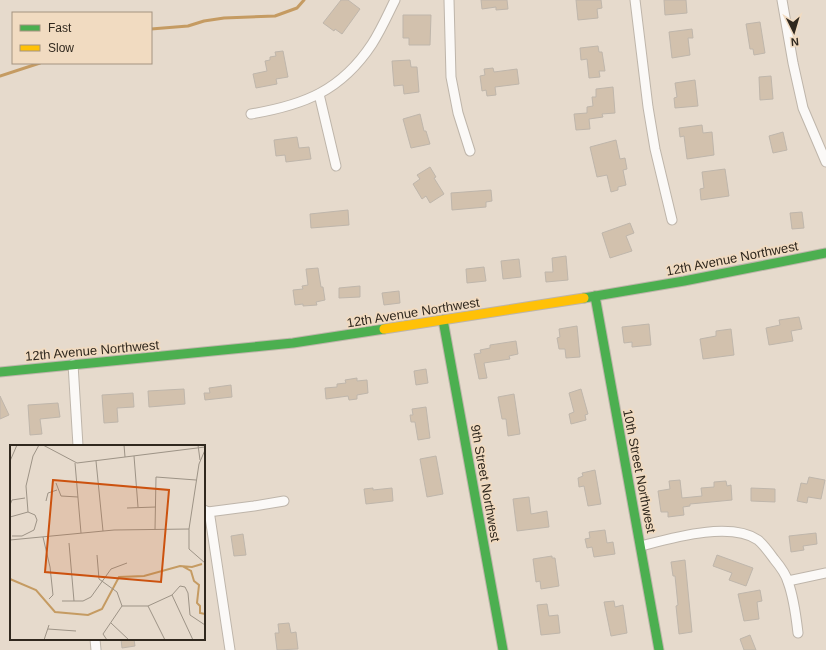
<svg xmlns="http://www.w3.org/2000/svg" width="826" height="650" font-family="Helvetica,sans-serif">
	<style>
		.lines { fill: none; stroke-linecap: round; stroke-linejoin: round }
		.stream { stroke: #c59b62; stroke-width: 3 }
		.building { fill: #d2c1ad; stroke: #bfb6ab }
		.street-casing { stroke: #beb5aa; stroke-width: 11 }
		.fast-casing { stroke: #beb5aa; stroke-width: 11 }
		.slow-casing { stroke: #beb5aa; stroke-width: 11 }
		.street { stroke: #fbf9f7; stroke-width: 9 }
		.fast { stroke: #4caf50; stroke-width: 9 }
		.slow { stroke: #ffc107; stroke-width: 9 }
		.labels { text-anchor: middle; stroke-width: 3.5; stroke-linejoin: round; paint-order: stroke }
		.street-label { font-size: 13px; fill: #30281e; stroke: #f1dbc1 }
		.inset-river { fill: none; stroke: #c59b62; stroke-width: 2 }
		.inset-road { fill: none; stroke: #9d9386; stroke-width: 1 }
		.view { fill: #cc520f; fill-opacity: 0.15; stroke: #cc520f; stroke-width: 2 }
		.inset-edge { fill: none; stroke: #30281e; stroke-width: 2 }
	</style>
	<rect width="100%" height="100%" fill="#e6dacc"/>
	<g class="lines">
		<g class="stream">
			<polyline points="151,29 188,26 204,21 224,18 275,16 297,8 304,0"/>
			<polyline points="0,76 40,63"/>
		</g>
	</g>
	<g class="building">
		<polygon points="341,0 348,0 360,9 342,34 335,29 334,31 323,23"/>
		<polygon points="481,0 507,0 508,9 496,10 496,7 482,9"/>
		<polygon points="576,0 601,0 602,8 597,9 598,18 578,20"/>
		<polygon points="664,0 686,0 687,13 665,15"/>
		<polygon points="403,15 431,15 430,45 409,45 409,38 403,38"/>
		<polygon points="760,22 765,53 754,55 753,49 750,49 746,24"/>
		<polygon points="692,29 693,38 688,38 690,55 672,58 669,32"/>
		<polygon points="598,46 599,52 602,52 605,71 599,71 600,77 589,78 587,59 581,60 580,48"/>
		<polygon points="283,51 288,77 276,79 277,84 256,88 253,74 267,71 265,61 270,60 270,57 276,56 275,52"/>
		<polygon points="410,60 411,67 417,67 419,92 404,94 403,85 394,86 392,61"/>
		<polygon points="493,68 494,72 517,69 519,84 495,87 496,95 487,96 486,90 482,91 480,76 485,75 484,69"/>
		<polygon points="771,76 773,99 760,100 759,77"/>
		<polygon points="695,80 698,106 675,108 674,98 677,97 675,83"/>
		<polygon points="613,87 615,113 602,114 603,117 589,119 590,129 576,130 574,114 587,113 587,107 593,106 592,97 596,97 596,89"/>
		<polygon points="420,114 424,131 426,131 430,144 411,148 403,119"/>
		<polygon points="702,125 703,133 712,132 714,155 687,159 684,136 680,137 679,128"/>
		<polygon points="783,132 787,150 773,153 769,136"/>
		<polygon points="297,137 299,148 309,147 311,159 286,162 285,155 276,156 274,140"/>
		<polygon points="616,140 620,159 625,158 627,169 623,170 626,185 618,187 618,190 611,192 607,175 597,177 590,147"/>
		<polygon points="430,167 436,177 434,178 444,194 430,203 426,196 422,199 413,184 420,179 417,175"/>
		<polygon points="725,169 729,196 701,200 700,189 704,188 702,172"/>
		<polygon points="491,190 492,201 486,202 486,207 452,210 451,193"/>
		<polygon points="348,210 349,225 311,228 310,214"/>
		<polygon points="802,212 804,228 792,229 790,213"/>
		<polygon points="630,223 634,233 626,236 632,251 610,258 602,233"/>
		<polygon points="566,256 568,280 546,282 545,272 553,272 552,258"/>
		<polygon points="519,259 521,277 503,279 501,261"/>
		<polygon points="484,267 486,281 467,283 466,269"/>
		<polygon points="318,268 321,287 323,287 325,300 316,302 317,305 303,306 303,304 295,305 293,290 303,289 302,286 308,285 306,269"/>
		<polygon points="360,286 360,297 339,298 339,288"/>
		<polygon points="399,291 400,303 384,305 382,293"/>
		<polygon points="799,317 802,329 791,331 793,341 769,345 766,328 780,325 779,320"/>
		<polygon points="649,324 651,345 632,347 632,342 624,343 622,327"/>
		<polygon points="577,326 580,357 566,358 565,349 559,349 557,338 560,337 559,329"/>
		<polygon points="731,329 734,355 703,359 700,339 716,336 716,331"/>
		<polygon points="516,341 518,354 509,356 510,359 484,363 487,378 479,379 474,354 481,353 480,350 490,348 490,345"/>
		<polygon points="426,369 428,383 416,385 414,371"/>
		<polygon points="357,378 357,381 367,380 368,393 357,395 357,399 349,400 348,396 326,399 325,388 337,387 337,384 346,383 345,380"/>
		<polygon points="231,385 232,397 205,400 204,393 210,393 209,388"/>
		<polygon points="184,389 185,404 149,407 148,391"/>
		<polygon points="581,389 588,414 585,415 586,420 571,424 569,414 574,412 569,393"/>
		<polygon points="133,393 134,407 117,408 118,422 104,423 102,395"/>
		<polygon points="514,394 520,434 508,436 506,419 502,419 498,397"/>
		<polygon points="0,396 9,415 0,419"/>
		<polygon points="58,403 60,417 40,419 42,434 30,435 28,405"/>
		<polygon points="426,407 430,438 418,440 415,422 411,422 410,415 413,415 412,409"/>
		<polygon points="436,456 443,494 427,497 420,459"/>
		<polygon points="595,470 601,504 588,506 584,486 579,487 578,478 583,476 582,473"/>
		<polygon points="809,477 825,480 821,499 808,497 807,503 797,501 801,483 807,484"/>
		<polygon points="680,480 682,498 702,496 701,488 714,487 714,482 726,481 727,486 731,485 732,500 690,504 690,506 683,507 684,515 668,517 668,512 661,512 658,491 670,489 669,481"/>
		<polygon points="373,488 373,490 392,488 393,501 366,504 364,489"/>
		<polygon points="751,488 775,489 775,502 751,501"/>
		<polygon points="529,497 531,514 547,511 549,527 517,531 513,499"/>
		<polygon points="605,530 607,543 613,542 615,554 594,557 592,547 587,548 585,539 590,538 589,532"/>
		<polygon points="816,533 817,544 803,546 804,550 791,552 789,536"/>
		<polygon points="243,534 246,555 234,556 231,536"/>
		<polygon points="717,555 753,568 746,586 729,580 732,573 713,566"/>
		<polygon points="552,556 552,558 555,558 559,586 541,589 540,581 536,582 533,559"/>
		<polygon points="685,560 692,632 679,634 676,606 678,605 675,576 673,576 671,562"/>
		<polygon points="760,590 762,601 757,602 759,619 744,621 738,594"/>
		<polygon points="614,601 615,607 623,605 627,633 611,636 604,602"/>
		<polygon points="547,604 549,616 558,615 560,633 541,635 537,605"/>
		<polygon points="289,623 291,633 296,632 298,649 277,650 275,633 279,633 278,624"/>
		<polygon points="750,635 756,650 744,650 740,639"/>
		<polygon points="121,639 134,639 135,646 122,648"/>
	</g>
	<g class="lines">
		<g class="street-casing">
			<g id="street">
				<polyline points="449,0 451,77 458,113 470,151"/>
				<polyline points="635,0 648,107 655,149 672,220"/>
				<polyline points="782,0 793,63 803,108 826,162"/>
				<polyline points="319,94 336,166"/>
				<path d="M251 114C304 105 341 91 372 44 381 30 388 14 395 0"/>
				<polyline points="73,364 78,446"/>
				<polyline points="204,510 208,512 254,506 284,501"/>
				<polyline points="208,512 210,517 230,650"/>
				<path d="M641 546C672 538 730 521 758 540 764 545 769 552 774 559 779 565 786 574 788 582 794 598 796 616 798 633"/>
				<polyline points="788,581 826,573"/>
				<polyline points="95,639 96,650"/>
			</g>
		</g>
		<g class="fast-casing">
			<g id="fast">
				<polyline points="595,296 659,650"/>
				<polyline points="584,298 684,281 826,253"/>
				<polyline points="443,320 503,650"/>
				<polyline points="0,372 293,343 384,329"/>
			</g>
		</g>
		<g class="slow-casing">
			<polyline id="slow" points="384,329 584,298"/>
		</g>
		<use href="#street" class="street"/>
		<use href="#fast" class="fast"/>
		<use href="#slow" class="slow"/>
	</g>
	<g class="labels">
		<g class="street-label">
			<text transform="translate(732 258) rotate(-11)" y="5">12th Avenue Northwest</text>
			<text transform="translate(413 312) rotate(-9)" y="5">12th Avenue Northwest</text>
			<text transform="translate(92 350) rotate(-5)" y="5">12th Avenue Northwest</text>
			<text transform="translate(640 471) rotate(79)" y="5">10th Street Northwest</text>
			<text transform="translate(486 483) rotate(80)" y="5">9th Street Northwest</text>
		</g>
	</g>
	<g transform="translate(10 445)">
		<rect width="195" height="195" fill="#e6dacc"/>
		<path class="inset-river" d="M172 121 181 126 184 136 189 140 187 158 190 161V168L195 169M0 134 26 145 45 167 78 170 92 164 109 132 134 131 170 121 182 122 192 119"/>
		<path class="inset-road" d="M33 0 67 18 195 2M114 0 115 12M188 0 190 15M124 11 128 62M0 16 7 0M86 16 93 86M65 18 71 88M46 38 51 51 68 52M36 56 38 48 47 45M0 60 2 55 15 53M117 63 146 62M18 67 16 41 23 11 29 0M0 72 18 67 25 70 27 75 24 85 12 91H2M179 84V104L195 118M145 85 146 32 186 35M33 92 40 122 43 150 39 154M0 95 104 85 179 84 189 19 195 5M59 98 64 156M87 110 89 134 107 147 112 161M162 150 183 195M52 156H73L81 152 101 124 117 118M138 161 155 195M101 178 119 195M38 184 66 186M34 195 39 180M97 195 93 189 112 161H138L162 150 170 141 175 142 178 148 180 170 195 180"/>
		<path class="view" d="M43 35 159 45 151 137 35 127Z"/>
		<rect width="195" height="195" class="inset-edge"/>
	</g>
	<rect x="12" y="12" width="140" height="52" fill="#f1dbc1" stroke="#a49380"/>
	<rect x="20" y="25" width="20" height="6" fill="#4caf50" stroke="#a49380"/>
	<text x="48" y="32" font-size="12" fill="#30281e">Fast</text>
	<rect x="20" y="45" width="20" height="6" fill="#ffc107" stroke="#a49380"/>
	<text x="48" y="52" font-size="12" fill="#30281e">Slow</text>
	<g transform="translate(794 32) rotate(175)" stroke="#f1dbc1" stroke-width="3" paint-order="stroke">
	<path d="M0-3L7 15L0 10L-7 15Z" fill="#30281e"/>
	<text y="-6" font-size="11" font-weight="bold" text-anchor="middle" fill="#30281e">N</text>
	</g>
</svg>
